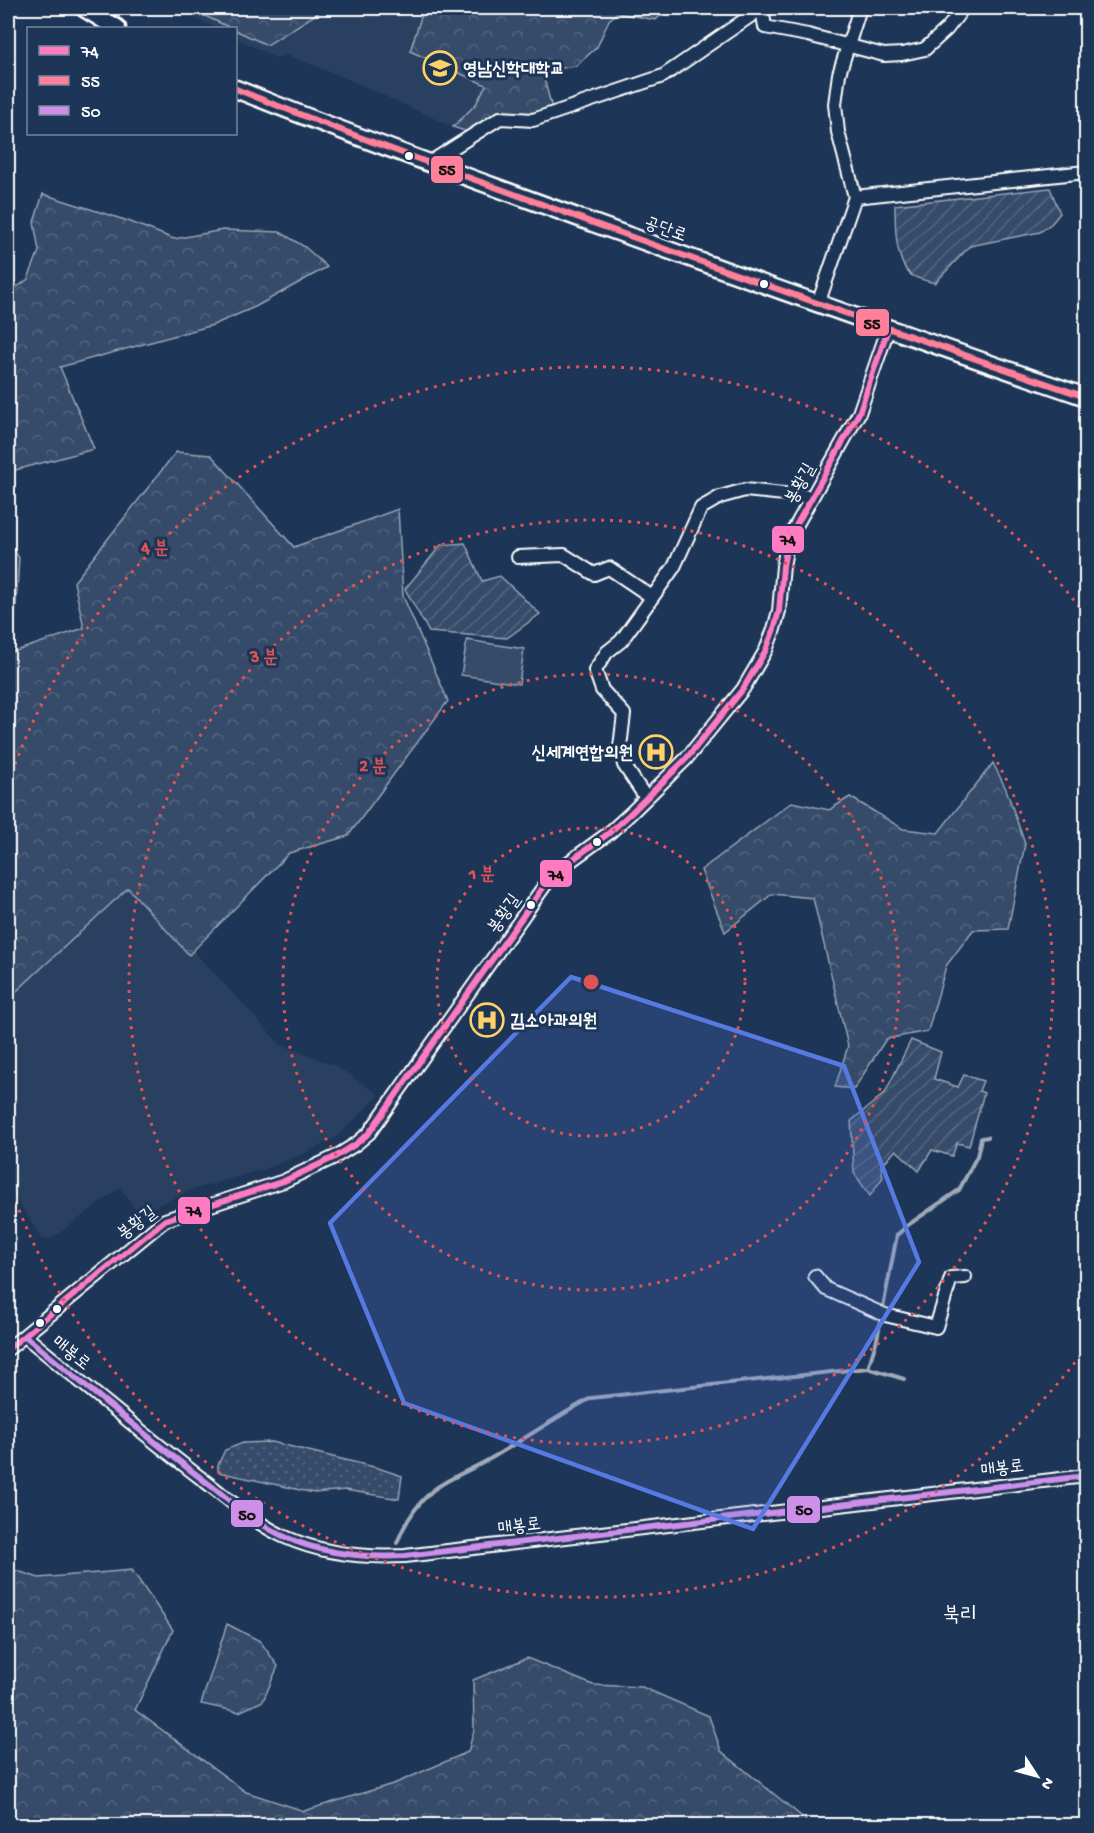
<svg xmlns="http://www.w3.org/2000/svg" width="1094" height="1833" font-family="'Gochi Hand','Poor Story',sans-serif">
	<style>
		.built { fill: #2a4161 }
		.grass { fill: url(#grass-dots); stroke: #9aa5b4; stroke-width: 1.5 }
		.forest { fill: url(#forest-crowns); stroke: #9aa5b4; stroke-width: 1.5 }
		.garden { fill: url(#garden-furrows); stroke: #9aa5b4; stroke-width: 1.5 }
		.pitch { fill: #364b69; stroke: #9aa5b4; stroke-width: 1.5 }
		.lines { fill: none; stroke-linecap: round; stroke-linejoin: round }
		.stream { stroke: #a0aab8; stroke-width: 4 }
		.street-casing { stroke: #fff; stroke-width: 16 }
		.secondary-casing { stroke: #fff; stroke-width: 21 }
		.street { stroke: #1d3557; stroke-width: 12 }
		.secondary { stroke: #1d3557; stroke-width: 16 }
		.bus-1-casing { stroke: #1d3557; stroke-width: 10 }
		.bus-2-casing { stroke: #1d3557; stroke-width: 10 }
		.bus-3-casing { stroke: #1d3557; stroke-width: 10 }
		.bus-1 { stroke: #fe7ac1; stroke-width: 6 }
		.bus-2 { stroke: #ff8098; stroke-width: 6 }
		.bus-3 { stroke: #ce8fe9; stroke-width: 6 }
		.marked { fill: #567ae2; fill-opacity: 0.2; stroke: #567ae2; stroke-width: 4.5; stroke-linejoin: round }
		.ring { fill: none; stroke: #de5353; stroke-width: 3; stroke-dasharray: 3 6 }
		.bus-dot { fill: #fff; stroke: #1d3557; stroke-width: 2 }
		.labels { text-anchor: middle; stroke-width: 6; stroke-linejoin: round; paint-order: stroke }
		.poi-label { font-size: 18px; font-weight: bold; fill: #fff; stroke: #1d3557; text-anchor: start }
		.street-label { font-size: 18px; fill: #fff; stroke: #1d3557 }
		.quarter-label { font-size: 21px; fill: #fff; stroke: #1d3557 }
		.centre { fill: #de5353; stroke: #1d3557; stroke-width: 3 }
		.ring-label { font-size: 18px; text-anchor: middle; font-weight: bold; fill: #de5353; stroke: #1d3557; stroke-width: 6; stroke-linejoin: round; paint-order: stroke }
		.line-badge { stroke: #1d3557; stroke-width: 2 }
		.pale-badge-label { font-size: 16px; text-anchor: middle; font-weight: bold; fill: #111 }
	</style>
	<defs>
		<pattern id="grass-dots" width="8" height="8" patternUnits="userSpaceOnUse" patternTransform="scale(1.5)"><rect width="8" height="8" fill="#364b69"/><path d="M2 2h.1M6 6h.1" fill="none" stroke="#546680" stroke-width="1.8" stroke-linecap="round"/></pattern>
		<pattern id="forest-crowns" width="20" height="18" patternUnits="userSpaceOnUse" patternTransform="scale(1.5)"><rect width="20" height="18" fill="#364b69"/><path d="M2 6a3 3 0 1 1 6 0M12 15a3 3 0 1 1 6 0" fill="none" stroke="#546680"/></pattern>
		<pattern id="garden-furrows" width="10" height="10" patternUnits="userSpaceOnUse" patternTransform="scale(1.5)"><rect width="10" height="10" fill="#364b69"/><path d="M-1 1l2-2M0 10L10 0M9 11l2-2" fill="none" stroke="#546680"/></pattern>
	</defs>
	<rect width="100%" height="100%" fill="#1d3557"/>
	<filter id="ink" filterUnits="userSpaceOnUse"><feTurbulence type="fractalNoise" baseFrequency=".0167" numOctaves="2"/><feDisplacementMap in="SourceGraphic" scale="12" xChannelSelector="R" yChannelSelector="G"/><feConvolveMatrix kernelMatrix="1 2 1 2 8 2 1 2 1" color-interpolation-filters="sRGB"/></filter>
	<g filter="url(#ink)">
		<g class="built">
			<polygon points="174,8 622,8 609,20 597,47 576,66 542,71 476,104 453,127 343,77 286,55 276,58 236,38 236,28 216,28"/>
			<polygon points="120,872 280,1044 336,1066 379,1095 337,1137 306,1153 265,1169 191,1190 139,1214 120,1188 54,1237 43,1240 8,1186 8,961"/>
		</g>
		<polygon class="grass" points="272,1442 378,1468 402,1476 399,1499 345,1490 314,1493 218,1472 218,1465 225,1450 243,1443"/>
		<g class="forest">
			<polygon points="188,8 326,8 267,45"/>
			<polygon points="424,8 668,8 656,20 617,13 609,20 597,47 576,66 542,71 552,108 470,133 453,127 476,104 486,85 410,51"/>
			<polygon points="43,194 128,221 174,239 223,230 280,232 305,247 327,267 255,307 213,325 60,367 94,449 8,472 8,294 28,279 39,251 34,222"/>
			<polygon points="176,452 211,455 294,547 398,509 403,596 448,701 348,836 289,853 189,955 128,888 8,999 8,540 19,558 13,652 84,628 74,582"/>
			<polygon points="993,763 1006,789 1025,844 1008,929 973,930 946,966 928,1031 886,1039 854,1089 835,1087 848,1046 813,898 772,894 725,932 701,870 792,802 829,810 850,797 903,829 938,833"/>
			<polygon points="8,1568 39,1578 132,1570 173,1630 135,1710 246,1792 304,1811 396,1783 468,1752 474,1730 473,1680 527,1658 593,1685 642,1687 709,1716 721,1751 806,1820 805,1825 8,1825"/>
			<polygon points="227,1624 260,1641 278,1666 263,1701 239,1712 201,1704"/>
		</g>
		<g class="garden">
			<path d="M1050 188 1060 213 1052 223 1040 232 970 246 935 283C928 281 917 279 911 275 895 262 895 224 895 205Z"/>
			<polygon points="465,543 482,581 500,576 540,614 507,638 429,632 405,589 441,545"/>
			<polygon points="911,1040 941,1052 934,1079 958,1087 964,1075 983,1081 979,1091 984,1093 969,1146 957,1143 952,1156 932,1150 919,1171 896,1150 881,1166 883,1177 870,1196 854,1173 851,1121 885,1093"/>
		</g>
		<polygon class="pitch" points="467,640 524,649 519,684 461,675"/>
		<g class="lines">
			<g class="stream">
				<polyline points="868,1368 877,1339 897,1235 908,1225 959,1190 977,1156 981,1138 988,1137"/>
				<path d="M397 1543C405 1522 415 1506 432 1491 448 1478 471 1470 488 1460 523 1440 556 1417 591 1398L868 1368 904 1379"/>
			</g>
			<g class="street-casing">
				<g id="street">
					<polyline points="762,8 765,27 808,35 884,55 902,54 925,49 947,29 963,8"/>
					<polyline points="429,163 500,118 533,120 663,76 762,8"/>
					<polyline points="855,197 838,132 835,104 839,74 860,8"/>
					<polyline points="818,304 855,197 1086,172"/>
					<polyline points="518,557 564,555 594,574 609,568 652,597"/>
					<polyline points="646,798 624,765 620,747 624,714 602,690 595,670 607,652 621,641 674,567 701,508 720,497 745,490 812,497"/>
					<polyline points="815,1276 826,1289 885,1315 936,1327 951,1278 965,1277"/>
					<path d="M25 1336C85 1385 144 1435 206 1482 231 1501 256 1524 285 1537 323 1554 364 1558 405 1556L1086 1476"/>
					<polyline points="8,1349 165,1220 284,1181 335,1157 356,1144 369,1133 545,885 565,865 609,833 631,813 686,759 743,689 766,650 774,629 779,611 783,566 788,540 859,413 888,329"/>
				</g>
			</g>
			<g class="secondary-casing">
				<g id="secondary">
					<polyline points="84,8 117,28"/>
					<path d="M236 89C354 137 474 179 593 223 757 282 922 341 1086 397"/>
				</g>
			</g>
			<use href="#street" class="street"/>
			<use href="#secondary" class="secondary"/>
			<g class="bus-1-casing">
				<polyline id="bus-1" points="8,1349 165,1220 284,1181 335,1157 356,1144 369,1133 545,885 565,865 609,833 631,813 686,759 743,689 766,650 774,629 779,611 783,566 788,540 859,413 888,329"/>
			</g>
			<g class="bus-2-casing">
				<path id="bus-2" d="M236 89C354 137 474 179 593 223 757 282 922 341 1086 397"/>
			</g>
			<g class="bus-3-casing">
				<path id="bus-3" d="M25 1336C85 1385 144 1435 206 1482 231 1501 256 1524 285 1537 323 1554 364 1558 405 1556L1086 1476"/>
			</g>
			<use href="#bus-1" class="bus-1"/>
			<use href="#bus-2" class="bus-2"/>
			<use href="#bus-3" class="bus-3"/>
		</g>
	</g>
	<path class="marked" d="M571 977 844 1066 919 1262 753 1529 404 1403 330 1223Z"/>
	<g class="ring">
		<circle cx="591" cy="982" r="154"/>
		<circle cx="591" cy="982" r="308"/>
		<circle cx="591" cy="982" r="462"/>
		<path d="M1086 1348A616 616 0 0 1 9 1183M9 781A616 616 0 0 1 1086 616"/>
	</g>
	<defs>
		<g id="university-ring" transform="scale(1.725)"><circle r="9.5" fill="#1d3557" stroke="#ffd166" stroke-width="1.5"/><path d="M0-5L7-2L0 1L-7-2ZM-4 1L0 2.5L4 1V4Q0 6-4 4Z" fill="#ffd166"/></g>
		<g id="hospital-ring" transform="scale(1.725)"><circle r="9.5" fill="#1d3557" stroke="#ffd166" stroke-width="1.5"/><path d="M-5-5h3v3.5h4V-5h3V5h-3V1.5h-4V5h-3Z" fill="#ffd166"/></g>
	</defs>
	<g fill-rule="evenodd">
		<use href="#university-ring" x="440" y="68"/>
		<use href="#hospital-ring" x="656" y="752"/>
		<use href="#hospital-ring" x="487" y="1020"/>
	</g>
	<g class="bus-dot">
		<circle cx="409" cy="156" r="5"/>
		<circle cx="764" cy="284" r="5"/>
		<circle cx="597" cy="842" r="5"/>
		<circle cx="531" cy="905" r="5"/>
		<circle cx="57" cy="1309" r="5"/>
		<circle cx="40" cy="1323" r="5"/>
	</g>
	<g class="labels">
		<g class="poi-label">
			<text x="463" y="74">영남신학대학교</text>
			<text x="633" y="758" text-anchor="end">신세계연합의원</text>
			<text x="510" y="1026">김소아과의원</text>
		</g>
		<g class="street-label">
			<text transform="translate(666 228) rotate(20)" y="6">공단로</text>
			<text transform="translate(799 483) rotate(-61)" y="6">봉황길</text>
			<text transform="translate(503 913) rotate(-55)" y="6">봉황길</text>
			<text transform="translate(136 1222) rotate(-37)" y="6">봉황길</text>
			<text transform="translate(72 1352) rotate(39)" y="6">매봉로</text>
			<text transform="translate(1002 1467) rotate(-7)" y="6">매봉로</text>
			<text transform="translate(519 1525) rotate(-7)" y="6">매봉로</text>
		</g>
		<g class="quarter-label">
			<text x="960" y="1620">북리</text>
		</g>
	</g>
	<circle cx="591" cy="982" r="9" class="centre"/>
	<g class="ring-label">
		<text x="155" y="553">4 분</text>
		<text x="264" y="662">3 분</text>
		<text x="373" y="771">2 분</text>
		<text x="482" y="879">1 분</text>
	</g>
	<g class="line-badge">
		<rect x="430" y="155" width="34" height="29" rx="6" fill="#ff8098"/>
		<rect x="855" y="308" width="35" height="29" rx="6" fill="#ff8098"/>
		<rect x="771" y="525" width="34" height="29" rx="6" fill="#fe7ac1"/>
		<rect x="539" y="859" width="34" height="29" rx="6" fill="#fe7ac1"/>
		<rect x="177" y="1196" width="34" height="29" rx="6" fill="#fe7ac1"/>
		<rect x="786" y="1495" width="35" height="29" rx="6" fill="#ce8fe9"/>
		<rect x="230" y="1499" width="34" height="29" rx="6" fill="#ce8fe9"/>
	</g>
	<g class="pale-badge-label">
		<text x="447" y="175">55</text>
		<text x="872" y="329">55</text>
		<text x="788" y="545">74</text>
		<text x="556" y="880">74</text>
		<text x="194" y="1216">74</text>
		<text x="804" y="1515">50</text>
		<text x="247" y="1520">50</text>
	</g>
	<rect width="1094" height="1833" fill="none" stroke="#1d3557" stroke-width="30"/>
	<rect x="15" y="15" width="1064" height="1803" fill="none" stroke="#fff" stroke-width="2" filter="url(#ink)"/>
	<rect x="27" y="27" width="210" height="108" fill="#1d3557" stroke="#77869a" stroke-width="1.5"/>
	<rect x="39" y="46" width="30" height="9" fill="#fe7ac1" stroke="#77869a" stroke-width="1.5"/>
	<text x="81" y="57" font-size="18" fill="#ffffff">74</text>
	<rect x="39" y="76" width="30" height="9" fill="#ff8098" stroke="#77869a" stroke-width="1.5"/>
	<text x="81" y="87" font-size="18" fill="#ffffff">55</text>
	<rect x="39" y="106" width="30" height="9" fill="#ce8fe9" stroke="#77869a" stroke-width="1.5"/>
	<text x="81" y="117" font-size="18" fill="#ffffff">50</text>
	<g transform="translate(1037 1776) rotate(126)" stroke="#1d3557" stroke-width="4.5" paint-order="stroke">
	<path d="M0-4.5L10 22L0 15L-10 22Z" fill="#ffffff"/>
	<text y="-9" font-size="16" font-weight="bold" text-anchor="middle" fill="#ffffff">N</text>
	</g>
</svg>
